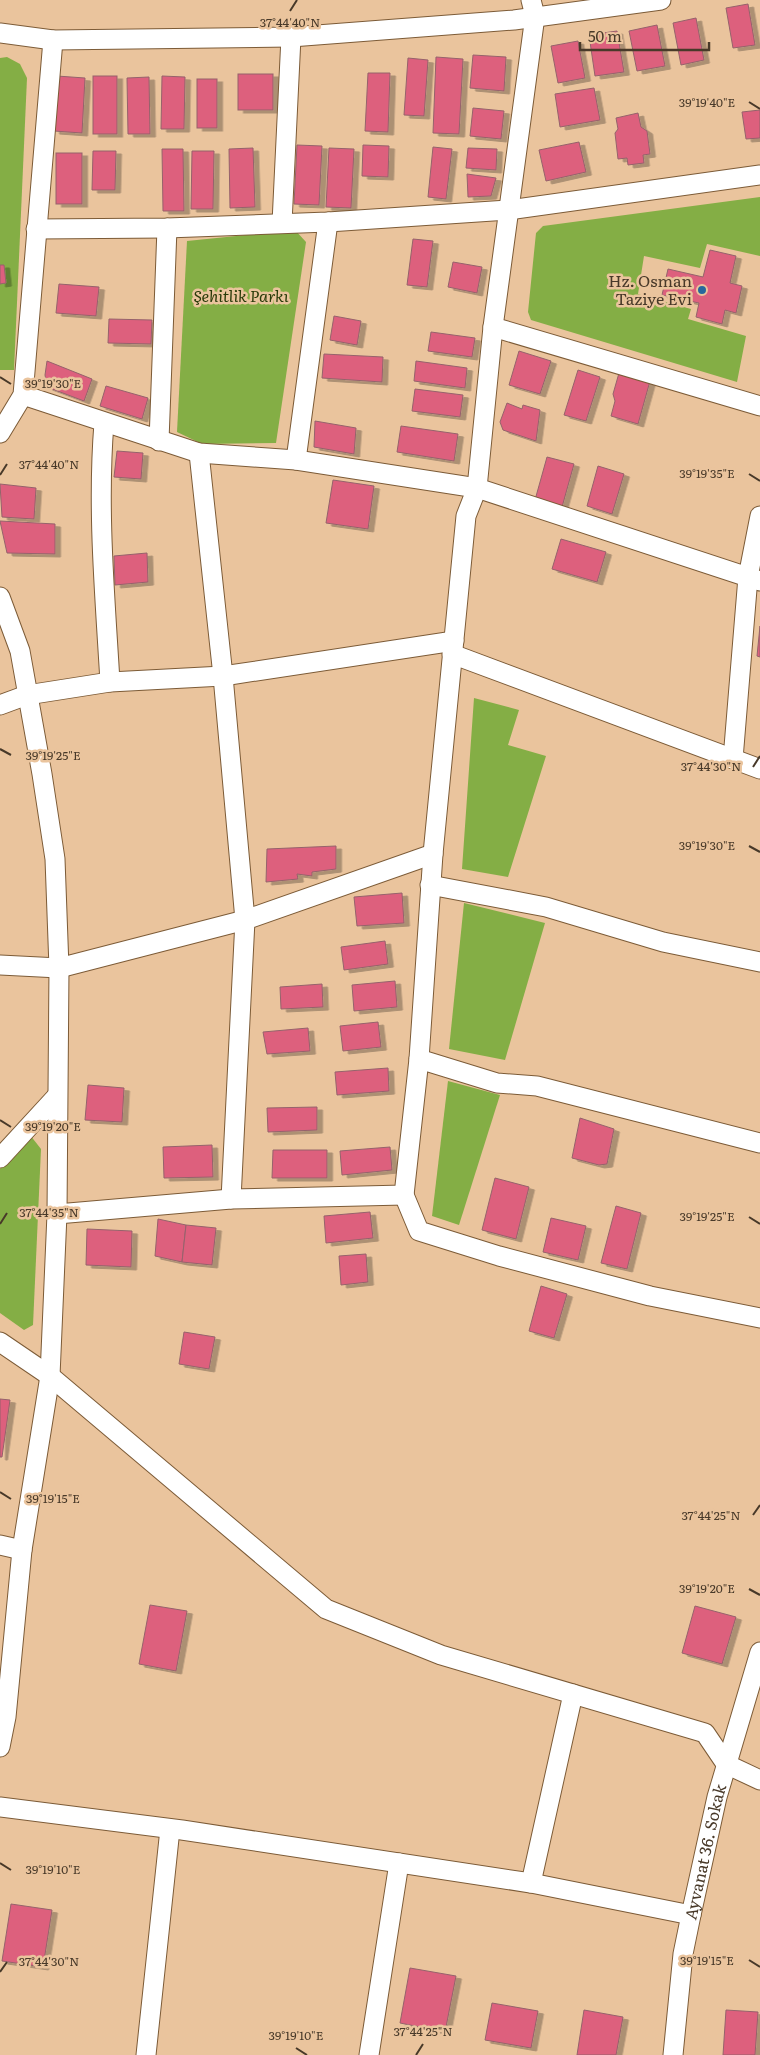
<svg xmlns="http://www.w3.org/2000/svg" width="760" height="2055" font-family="Literata,serif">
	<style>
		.green { fill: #84ae45 }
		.building { fill: #dd607d; stroke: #95626b; filter: url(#shadow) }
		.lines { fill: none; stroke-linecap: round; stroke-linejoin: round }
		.minor-casing { stroke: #7c5b37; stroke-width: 21 }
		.minor { stroke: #fff; stroke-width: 19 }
		.ticks { fill: none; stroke: #483929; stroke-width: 2 }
		.poi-dot { fill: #27679d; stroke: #eac49d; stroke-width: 2 }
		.labels { text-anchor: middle; stroke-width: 5; stroke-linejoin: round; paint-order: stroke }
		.poi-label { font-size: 16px; fill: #483929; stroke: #eac49d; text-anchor: end }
		.park-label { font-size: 16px; font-style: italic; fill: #283a09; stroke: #eac49d }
		.street-label { font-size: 16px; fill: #483929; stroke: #eac49d }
		.ticks-label { font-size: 12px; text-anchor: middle; fill: #483929; stroke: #eac49d; stroke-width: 5; stroke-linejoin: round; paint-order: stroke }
	</style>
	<defs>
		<filter id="shadow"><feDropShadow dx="5.5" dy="3" stdDeviation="0" flood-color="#0004"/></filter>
	</defs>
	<rect width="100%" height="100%" fill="#eac49d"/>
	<g class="green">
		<polygon points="7,57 20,64 27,78 14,370 0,370 0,58"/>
		<polygon points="760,197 760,256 707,244 700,268 644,256 638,294 691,309 688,319 746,336 737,382 531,320 528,312 536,233 543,226"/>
		<polygon points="295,230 306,242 276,443 202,444 177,432 187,241"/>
		<polygon points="474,698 519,710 508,745 546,756 508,877 462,869"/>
		<polygon points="464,903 545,923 505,1060 449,1049"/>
		<polygon points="448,1081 500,1095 459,1225 432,1216"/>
		<polygon points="30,1135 41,1149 33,1325 24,1330 0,1313 0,1169"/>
	</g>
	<g class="building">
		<polygon points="748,4 755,45 733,48 726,8"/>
		<polygon points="696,18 704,60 681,65 673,23"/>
		<polygon points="657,25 665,66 637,71 629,31"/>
		<polygon points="617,31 624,72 595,76 589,35"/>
		<polygon points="578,41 585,78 558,83 551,46"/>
		<polygon points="473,55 506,57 504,91 470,88"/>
		<polygon points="436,57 463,59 459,134 433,133"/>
		<polygon points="408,58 428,60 424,116 404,115"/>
		<polygon points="368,73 390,73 388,132 365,131"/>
		<rect x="238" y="74" width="35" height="36"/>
		<polygon points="57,76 85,78 82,133 54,131"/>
		<rect x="93" y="76" width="24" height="58"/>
		<polygon points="162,76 185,77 184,129 161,129"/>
		<polygon points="149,77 150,134 128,134 127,78"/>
		<rect x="197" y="79" width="20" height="49"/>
		<polygon points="594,88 600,120 560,127 555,94"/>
		<polygon points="473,108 504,111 501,139 470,136"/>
		<polygon points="760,110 760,138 746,139 742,112"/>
		<polygon points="638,113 641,127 647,131 650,154 643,155 644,163 628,165 627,158 618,159 615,133 618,129 616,118"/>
		<polygon points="579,142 586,172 546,181 539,150"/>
		<polygon points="297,145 322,146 319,205 294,204"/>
		<polygon points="363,145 389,146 388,177 362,176"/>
		<polygon points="433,147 452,149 446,199 428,197"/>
		<polygon points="253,148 255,207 230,208 229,149"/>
		<polygon points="329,148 354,149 351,208 326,207"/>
		<polygon points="468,148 497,149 496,170 466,168"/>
		<polygon points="162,149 183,149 184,211 163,211"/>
		<polygon points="93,151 116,151 115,190 92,190"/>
		<polygon points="192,151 214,151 213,209 191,209"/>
		<rect x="56" y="153" width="26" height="51"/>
		<polygon points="467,174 496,178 491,196 468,197"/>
		<polygon points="413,239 433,241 427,287 407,285"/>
		<polygon points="710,250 736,256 730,283 742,286 736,313 725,310 722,324 696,317 699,303 662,295 668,269 703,277"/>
		<polygon points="453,262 482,267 477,293 448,287"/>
		<polygon points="0,265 4,265 6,283 0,284"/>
		<polygon points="59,284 99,287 96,316 56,313"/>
		<polygon points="334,316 361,321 357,345 330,340"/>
		<polygon points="109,319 152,320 151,344 108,343"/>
		<polygon points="431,332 475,338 472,357 428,351"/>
		<polygon points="519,351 551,361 540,394 509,385"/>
		<polygon points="324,354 383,357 382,382 322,378"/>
		<polygon points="47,361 92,379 84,401 47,387 45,375"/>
		<polygon points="416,361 467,368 465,388 414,381"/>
		<polygon points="578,370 600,377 586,421 564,415"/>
		<polygon points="619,373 650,381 638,424 611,416 615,401 613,394"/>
		<polygon points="106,386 148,398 142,419 100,406"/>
		<polygon points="415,389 463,395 460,417 412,411"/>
		<polygon points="507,403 522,409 523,405 540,410 536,441 503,430 500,422"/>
		<polygon points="315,421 356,428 354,454 314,447"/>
		<polygon points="401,426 458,434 454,461 397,452"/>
		<polygon points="117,451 143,453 141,479 114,477"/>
		<polygon points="547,457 574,464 562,507 535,500"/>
		<polygon points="598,466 624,474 612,514 587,506"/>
		<polygon points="333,480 374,486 368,529 326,523"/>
		<polygon points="0,484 36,488 34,519 2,517"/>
		<polygon points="0,521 55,524 55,554 7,553"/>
		<polygon points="561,539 606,552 597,582 552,569"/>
		<polygon points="147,553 148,582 115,585 114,556"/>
		<polygon points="760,626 760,657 757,656"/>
		<polygon points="336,846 336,869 312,872 312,876 297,874 298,879 266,882 267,849"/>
		<polygon points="402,893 404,923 357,926 354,897"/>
		<polygon points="385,941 388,964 344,970 341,947"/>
		<polygon points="395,981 397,1007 354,1011 352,985"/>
		<polygon points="322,984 323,1007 281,1009 280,987"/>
		<polygon points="378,1022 381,1047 343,1051 340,1026"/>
		<polygon points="308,1028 310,1051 267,1054 263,1032"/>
		<polygon points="388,1068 389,1091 337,1095 335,1072"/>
		<polygon points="88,1085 124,1088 122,1122 85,1120"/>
		<polygon points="317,1107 317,1130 268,1132 267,1108"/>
		<polygon points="580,1118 614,1129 607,1164 599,1165 572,1158"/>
		<polygon points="212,1145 213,1177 164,1178 163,1147"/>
		<polygon points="390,1147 392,1170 342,1175 340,1151"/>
		<polygon points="273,1150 327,1150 327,1178 272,1178"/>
		<polygon points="495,1178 529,1187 516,1239 482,1230"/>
		<polygon points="616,1206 641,1213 627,1269 601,1263"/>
		<polygon points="370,1212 373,1238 326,1243 324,1216"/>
		<polygon points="551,1218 586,1226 578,1260 543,1252"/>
		<polygon points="158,1219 186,1225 182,1262 155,1256"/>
		<polygon points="186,1225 216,1228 212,1265 182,1262"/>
		<polygon points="87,1229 132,1231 131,1267 86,1265"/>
		<polygon points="366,1254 368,1282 341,1285 339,1256"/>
		<polygon points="541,1286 567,1294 554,1338 529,1331"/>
		<polygon points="184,1332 215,1337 209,1369 179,1364"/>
		<polygon points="0,1399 10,1400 2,1457 0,1457"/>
		<polygon points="150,1605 187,1611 176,1671 139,1664"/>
		<polygon points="695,1606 736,1617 722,1664 682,1653"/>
		<polygon points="11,1904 52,1910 43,1967 2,1961"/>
		<polygon points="410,1968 456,1976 445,2032 400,2023"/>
		<polygon points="492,2003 538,2011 531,2048 485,2040"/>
		<polygon points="584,2010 623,2017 616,2055 577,2055"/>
		<polygon points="726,2010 758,2012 755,2055 723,2055"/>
	</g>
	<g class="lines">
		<g class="minor-casing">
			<g id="minor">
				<polyline points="0,33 53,40 291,37 514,20 661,0"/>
				<polyline points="282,223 291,37"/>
				<polyline points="36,229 167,228 328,222 508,210 760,175"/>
				<polyline points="493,327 760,406"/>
				<polyline points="23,395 199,453 296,460 477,488 760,581"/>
				<path d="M104 423C97 509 105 596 110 682"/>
				<polyline points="0,433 23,395 53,40"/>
				<polyline points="159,441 167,228"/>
				<polyline points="199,453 223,676 245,920 231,1199"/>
				<polyline points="296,460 328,222"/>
				<polyline points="0,597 20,651 42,774 55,859 59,968 57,1214 50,1376 22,1550 6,1717 0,1747"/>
				<polyline points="452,654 760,769"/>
				<polyline points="0,705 27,695 110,682 223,676 454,641"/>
				<polyline points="733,759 748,577 760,516"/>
				<polyline points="430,885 546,907 663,942 760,962"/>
				<polyline points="0,965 59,968 245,920 433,854"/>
				<polyline points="419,1059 497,1083 537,1086 760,1143"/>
				<polyline points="0,1158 57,1096"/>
				<polyline points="404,1195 419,1231 499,1256 650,1296 760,1318"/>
				<polyline points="57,1214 231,1199 404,1195 419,1059 433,854 466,516 477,488 493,327 535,16 531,0"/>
				<polyline points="0,1342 50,1376 326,1609 441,1655 705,1733 726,1764 760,1780"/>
				<polyline points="0,1545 22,1550"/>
				<polyline points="0,1807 182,1830 531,1883 691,1915"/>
				<polyline points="531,1883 573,1694"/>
				<polyline points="146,2055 170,1829"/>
				<polyline points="369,2055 399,1863"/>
				<path id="s1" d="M673 2055 683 1954 691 1915 717 1797 760 1652"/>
			</g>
		</g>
		<use href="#minor" class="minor"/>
	</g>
	<path class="ticks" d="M290 11 297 0M749 102 760 109M0 377 11 384M749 474 760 481M0 475 7 464M0 749 11 755M753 767 760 756M749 846 760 852M0 1120 11 1127M749 1217 760 1224M0 1224 7 1213M0 1492 11 1499M753 1515 760 1505M749 1589 760 1595M0 1863 11 1870M749 1960 760 1967M0 1972 7 1962M296 2048 307 2055M416 2055 423 2044"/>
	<circle class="poi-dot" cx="702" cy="290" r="5"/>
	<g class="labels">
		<g class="poi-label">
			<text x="692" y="287">Hz. Osman<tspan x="692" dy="18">Taziye Evi</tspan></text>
		</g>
		<g class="park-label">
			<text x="241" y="302">Şehitlik Parkı</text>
		</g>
		<g class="street-label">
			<text dy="6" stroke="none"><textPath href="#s1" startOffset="206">Ayvanat 36. Sokak</textPath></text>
		</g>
	</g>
	<g class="ticks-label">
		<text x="290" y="27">37°44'40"N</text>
		<text x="707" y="107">39°19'40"E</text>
		<text x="53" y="388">39°19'30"E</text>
		<text x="49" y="469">37°44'40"N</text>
		<text x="707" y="478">39°19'35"E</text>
		<text x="53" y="760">39°19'25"E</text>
		<text x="711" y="771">37°44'30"N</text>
		<text x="707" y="850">39°19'30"E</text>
		<text x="53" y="1131">39°19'20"E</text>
		<text x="49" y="1217">37°44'35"N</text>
		<text x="707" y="1221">39°19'25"E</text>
		<text x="53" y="1503">39°19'15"E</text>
		<text x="711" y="1520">37°44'25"N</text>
		<text x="707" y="1593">39°19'20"E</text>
		<text x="53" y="1874">39°19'10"E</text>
		<text x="707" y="1965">39°19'15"E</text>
		<text x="49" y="1966">37°44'30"N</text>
		<text x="423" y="2036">37°44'25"N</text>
		<text x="296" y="2040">39°19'10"E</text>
	</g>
	<path d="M580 42v8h129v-8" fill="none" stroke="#483929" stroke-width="2.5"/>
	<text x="588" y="42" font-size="15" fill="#483929" stroke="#eac49d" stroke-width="4" paint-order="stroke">50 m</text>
</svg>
